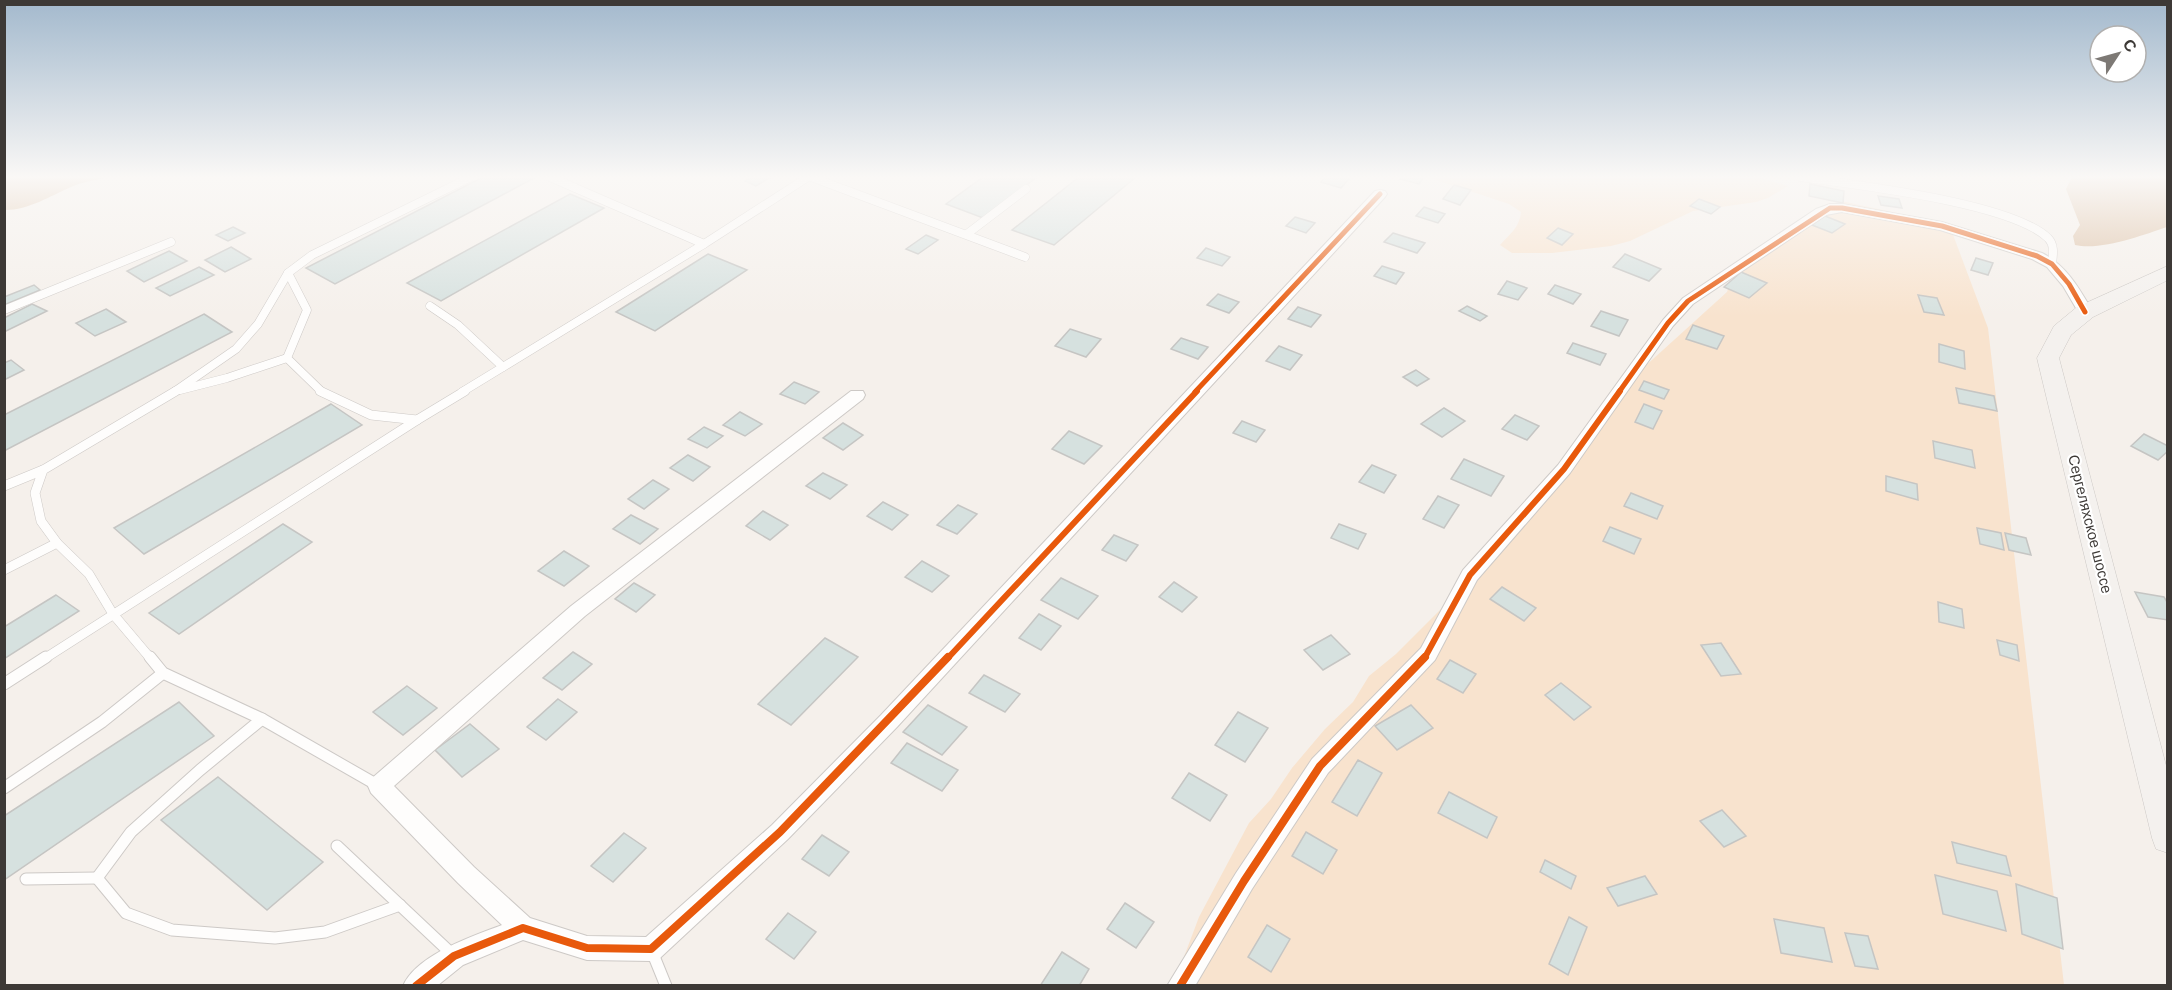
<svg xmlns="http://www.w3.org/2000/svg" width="2172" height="990" font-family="Barlow,sans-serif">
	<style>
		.green { fill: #f8e3ce }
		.water { fill: #dcc0a5 }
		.building { fill: #d6e1df; stroke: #c5c5c3; stroke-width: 1.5 }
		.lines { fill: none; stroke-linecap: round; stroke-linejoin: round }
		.service-far2-casing { stroke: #cdc9c6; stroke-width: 9 }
		.service-far1-casing { stroke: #cdc9c6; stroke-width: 10 }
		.service-casing { stroke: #cdc9c6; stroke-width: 13 }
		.minor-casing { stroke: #cdc9c6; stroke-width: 2 }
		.secondary-casing { stroke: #cdc9c6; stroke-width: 1 }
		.service-far2 { stroke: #fefdfc; stroke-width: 8 }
		.service-far1 { stroke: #fefdfc; stroke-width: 9 }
		.service { stroke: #fefdfc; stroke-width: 11 }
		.minor { fill: #fefdfc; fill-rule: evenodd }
		.secondary { fill: #f4f1ee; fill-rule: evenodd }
		.cycleway-far2-casing { stroke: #fff; stroke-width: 8 }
		.cycleway-far1-casing { stroke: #fff; stroke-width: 10 }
		.cycleway-casing { stroke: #fff; stroke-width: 11 }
		.cycleway-far2 { stroke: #e8590c; stroke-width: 5 }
		.cycleway-far1 { stroke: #e8590c; stroke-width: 6 }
		.cycleway { stroke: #e8590c; stroke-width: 8 }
		.labels { text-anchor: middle; stroke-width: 4.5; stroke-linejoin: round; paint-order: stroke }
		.street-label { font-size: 15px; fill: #3d3936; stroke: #fff }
	</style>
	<rect width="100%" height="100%" fill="#f5f0eb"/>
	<g class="green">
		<path d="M1427 177H1757L1788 186 1768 198 1756 202 1693 211 1630 241 1611 246 1552 253H1512L1500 245C1509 235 1520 227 1521 212L1509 204Z"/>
		<polygon points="1841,201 1949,224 1988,328 2064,985 1173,986 1199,917 1249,823 1271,799 1292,768 1325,729 1353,702 1369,676 1396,654 1447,603 1642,369 1727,292 1734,272 1762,247"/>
	</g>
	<g class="water">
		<path d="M5 177H108C96 180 82 182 71 187 50 196 29 210 5 210Z"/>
		<path d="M2072 177H2167V227C2143 235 2101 251 2075 245L2073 236 2080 225 2066 189Z"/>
	</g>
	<g class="building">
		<polygon points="483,177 536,177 335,284 306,268"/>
		<polygon points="751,177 771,177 756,186 745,181"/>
		<polygon points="983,177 1037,177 983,218 946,204"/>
		<polygon points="1079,177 1136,177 1054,245 1012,230"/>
		<polygon points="1325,177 1342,177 1349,179 1341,188 1321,182"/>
		<polygon points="1401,177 1421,177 1423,178 1419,184 1400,179"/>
		<polygon points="1810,184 1844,191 1843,203 1809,196"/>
		<polygon points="1454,185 1471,190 1460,205 1443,199"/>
		<polygon points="570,194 604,208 441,301 407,283"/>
		<polygon points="1878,196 1899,199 1902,208 1881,205"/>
		<polygon points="1699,199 1720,207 1711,214 1690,206"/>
		<polygon points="1424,207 1445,214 1438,223 1416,216"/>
		<polygon points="1825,216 1845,224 1832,233 1812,225"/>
		<polygon points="1295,217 1315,223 1306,233 1286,226"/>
		<polygon points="233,227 245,233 228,241 216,235"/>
		<polygon points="1558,228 1573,234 1562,245 1547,238"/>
		<polygon points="1393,233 1425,243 1417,253 1384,242"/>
		<polygon points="926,235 938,240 918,254 906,249"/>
		<polygon points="231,247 251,259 225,272 205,260"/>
		<polygon points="1206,248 1230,257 1222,266 1197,258"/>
		<polygon points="169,251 187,261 144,282 127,271"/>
		<polygon points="708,254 747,270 655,331 616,312"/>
		<polygon points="1625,254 1661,269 1649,281 1613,267"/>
		<polygon points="1976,258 1993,263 1988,275 1971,270"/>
		<polygon points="1382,266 1404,273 1396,284 1374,276"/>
		<polygon points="199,267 214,275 170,296 156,288"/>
		<polygon points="1741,272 1767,283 1749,298 1724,287"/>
		<polygon points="1507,281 1527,288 1518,300 1498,294"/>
		<polygon points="34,285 40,290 4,305 4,297"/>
		<polygon points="1555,285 1581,294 1573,304 1548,294"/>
		<polygon points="1218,294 1239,302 1229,313 1207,305"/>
		<polygon points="1918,295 1937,298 1944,315 1924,312"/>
		<polygon points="32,304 47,311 4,332 4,318"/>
		<polygon points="1467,306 1487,316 1480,321 1459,311"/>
		<polygon points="1298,307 1321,315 1311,327 1288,319"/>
		<polygon points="106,309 126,322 95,336 76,323"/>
		<polygon points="1601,311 1628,320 1619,336 1591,326"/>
		<polygon points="204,314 232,332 4,451 4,415"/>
		<polygon points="1693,325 1724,336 1717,349 1686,339"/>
		<polygon points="1070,329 1101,339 1086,357 1055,346"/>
		<polygon points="1181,338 1208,347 1198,359 1171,349"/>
		<polygon points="1573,343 1606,354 1600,365 1567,353"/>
		<polygon points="1939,344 1964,351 1965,369 1939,362"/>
		<polygon points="1279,346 1302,355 1290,370 1266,361"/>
		<polygon points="11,360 24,370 4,380 4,363"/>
		<polygon points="1416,370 1429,379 1417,386 1403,377"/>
		<polygon points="1644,381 1669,390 1664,399 1639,390"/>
		<polygon points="794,382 819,392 805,404 780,394"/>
		<polygon points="1956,388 1994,396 1997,411 1959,403"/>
		<polygon points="331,404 362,425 144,554 114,528"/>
		<polygon points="1644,404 1662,411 1653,429 1635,422"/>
		<polygon points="1444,408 1465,421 1442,437 1421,424"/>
		<polygon points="740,412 762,424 745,436 723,425"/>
		<polygon points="1515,415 1539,426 1527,440 1502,429"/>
		<polygon points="1242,421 1265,430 1256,442 1233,433"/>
		<polygon points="843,423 863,435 843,450 823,438"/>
		<polygon points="704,427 723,436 707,448 688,439"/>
		<polygon points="1069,431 1102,446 1084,464 1052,449"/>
		<polygon points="2144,434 2168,446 2168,451 2158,460 2131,446"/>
		<polygon points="1933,441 1972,450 1975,468 1935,458"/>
		<polygon points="688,455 710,467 693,481 670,468"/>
		<polygon points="1464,459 1504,476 1491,496 1451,479"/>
		<polygon points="1372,465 1396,475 1384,493 1359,482"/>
		<polygon points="823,473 847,485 830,499 806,486"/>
		<polygon points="1886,476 1917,484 1918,500 1886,491"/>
		<polygon points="653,480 669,489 644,509 628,499"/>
		<polygon points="1631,493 1663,506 1657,519 1624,506"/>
		<polygon points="1438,496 1459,505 1444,528 1423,519"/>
		<polygon points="883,502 908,515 892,530 867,516"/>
		<polygon points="958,505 977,514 957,534 937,525"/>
		<polygon points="763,511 788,525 770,540 746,526"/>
		<polygon points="631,515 658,529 640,544 613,529"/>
		<polygon points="283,524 312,542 179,634 149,613"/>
		<polygon points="1339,524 1366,534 1358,549 1331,538"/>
		<polygon points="1610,527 1641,539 1634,554 1603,541"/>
		<polygon points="1977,528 2001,533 2004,550 1980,544"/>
		<polygon points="2005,533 2026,538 2031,555 2009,550"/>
		<polygon points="1114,535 1138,545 1126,561 1102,550"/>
		<polygon points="564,551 589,566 564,586 538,571"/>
		<polygon points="922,561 949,576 932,592 905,577"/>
		<polygon points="1061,578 1098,596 1078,619 1041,600"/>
		<polygon points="1174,582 1197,597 1182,612 1159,597"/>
		<polygon points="634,583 655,595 636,612 615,599"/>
		<polygon points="1502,587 1536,608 1524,621 1490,599"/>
		<polygon points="2135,592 2164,597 2168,604 2168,620 2148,617"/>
		<polygon points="56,595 79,611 4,659 4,627"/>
		<polygon points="1938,602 1962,609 1964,628 1939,622"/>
		<polygon points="1039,614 1061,626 1041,650 1019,638"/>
		<polygon points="1331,635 1350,654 1323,670 1304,650"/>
		<polygon points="825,638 858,657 791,725 758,704"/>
		<polygon points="1997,640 2017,645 2019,661 2000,655"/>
		<polygon points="1721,643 1741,674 1721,676 1701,645"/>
		<polygon points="573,652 592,664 562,690 543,678"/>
		<polygon points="1450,660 1476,674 1463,693 1437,679"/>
		<polygon points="984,675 1020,694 1005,712 969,693"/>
		<polygon points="1561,683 1591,707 1574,720 1545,695"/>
		<polygon points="407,686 437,708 403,735 373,712"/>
		<polygon points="558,699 577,712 546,740 527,727"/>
		<polygon points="179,702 214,736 4,880 4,816"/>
		<polygon points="928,705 967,727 942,755 903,732"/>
		<polygon points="1411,705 1433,728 1397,750 1375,726"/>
		<polygon points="1238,712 1268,728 1245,762 1215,745"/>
		<polygon points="470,724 499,749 462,777 435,750"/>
		<polygon points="907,743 958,770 942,791 891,763"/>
		<polygon points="1358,760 1382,773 1357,816 1332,802"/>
		<polygon points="1189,773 1227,795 1210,821 1172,798"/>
		<polygon points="218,777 323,862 267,910 161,820"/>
		<polygon points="1449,792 1497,817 1487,838 1438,813"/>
		<polygon points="1722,810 1746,836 1724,847 1700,821"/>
		<polygon points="1306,832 1337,850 1323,874 1292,856"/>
		<polygon points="624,833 646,848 613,882 591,866"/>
		<polygon points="822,835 849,852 829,876 802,859"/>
		<polygon points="1952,842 2006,856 2011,876 1957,863"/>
		<polygon points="1545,860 1576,876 1571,889 1540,872"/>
		<polygon points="1935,875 1997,891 2006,931 1943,914"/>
		<polygon points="1645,876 1657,894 1618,906 1607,888"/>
		<polygon points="2016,884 2057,898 2063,949 2022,934"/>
		<polygon points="1125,903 1154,922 1136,948 1107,929"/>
		<polygon points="788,913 816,932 794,959 766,939"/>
		<polygon points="1569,917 1587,927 1568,975 1549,964"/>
		<polygon points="1774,919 1824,928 1832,962 1781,953"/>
		<polygon points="1267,925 1290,939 1271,972 1248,957"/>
		<polygon points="1845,933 1868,936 1878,969 1855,966"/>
		<polygon points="1062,952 1089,969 1079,986 1040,986"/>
	</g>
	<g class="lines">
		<g class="service-far2-casing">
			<g id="service-far2">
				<polyline points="811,177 1025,257"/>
				<path d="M1800 177C1855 185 2010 202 2048 238 2055 245 2053 255 2052 264"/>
				<polyline points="967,234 1026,189"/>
				<polyline points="704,244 808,177"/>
				<polyline points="288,273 307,310 287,358 322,392"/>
				<polyline points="430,306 458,325 503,367 462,392"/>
				<polyline points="4,310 171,242"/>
				<polyline points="503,367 704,244 550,177"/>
				<polyline points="180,390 227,378 287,358"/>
				<polyline points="174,392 236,349 258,324 288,273 312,255 471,177"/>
			</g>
		</g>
		<g class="service-far1-casing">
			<g id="service-far1">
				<polyline points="320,391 371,415 417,420 465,391"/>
				<polyline points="4,486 43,470"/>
				<polyline points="4,570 57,543"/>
				<polyline points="44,659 417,420"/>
				<polyline points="151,659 113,614 89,574 57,543 41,521 35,493 43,470 176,391"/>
			</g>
		</g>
		<g class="service-casing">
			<g id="service">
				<polyline points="150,657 163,673 262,719 379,786"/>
				<polyline points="4,684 46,657"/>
				<polyline points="262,719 200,770 131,832 97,878 126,913 172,930 275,938 325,932 400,905"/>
				<polyline points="4,788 102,722 163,673"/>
				<polyline points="337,846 454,956"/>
				<polyline points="26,879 97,878"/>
				<polyline points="651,949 666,986"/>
			</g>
		</g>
		<g class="minor-casing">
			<g id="minor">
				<path d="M1380 190 1385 191 1387 194 1385 197 897 727 788 839 660 958 651 961 587 960 523 940 463 965 437 986H403C416 955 473 936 502 925L458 883 371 793 368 786 371 779 571 606 851 391H863L865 395 863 399 585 616 394 786 474 867 530 918 587 936 646 937 772 825 881 715 1375 191Z"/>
				<path d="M1830 204H1842L1942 222 2042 253C2067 266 2079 288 2093 312L2085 317 2080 315 2063 286 2047 267 2032 259 1940 230 1842 212 1826 215 1693 304 1673 326 1570 473 1477 580 1435 660 1328 773 1252 889 1195 986H1167L1236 873 1312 759 1421 648 1463 570 1558 465 1663 320 1683 298 1816 209Z"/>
			</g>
		</g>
		<g class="secondary-casing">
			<polygon id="secondary" points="2168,266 2168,280 2093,317 2071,335 2059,358 2168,773 2168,853 2156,849 2152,838 2037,358 2054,326 2077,307"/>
		</g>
		<use href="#service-far2" class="service-far2"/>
		<use href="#service-far1" class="service-far1"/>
		<use href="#service" class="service"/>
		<use href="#minor" class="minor"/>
		<use href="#secondary" class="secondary"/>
		<g class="cycleway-far2-casing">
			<g id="cycleway-far2">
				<polyline points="1195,392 1380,194"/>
				<polyline points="1619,392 1668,323 1688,301 1830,208 1842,208 1942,226 2037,256 2052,264 2069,284 2085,312"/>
			</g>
		</g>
		<g class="cycleway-far1-casing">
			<g id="cycleway-far1">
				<polyline points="947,659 1197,391"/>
				<polyline points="1424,659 1470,575 1564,469 1620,391"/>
			</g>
		</g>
		<g class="cycleway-casing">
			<g id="cycleway">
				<polyline points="416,986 454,956 523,928 587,948 651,949 780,832 948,657"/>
				<polyline points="1180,986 1244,881 1320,766 1425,657"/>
			</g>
		</g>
		<use href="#cycleway-far2" class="cycleway-far2"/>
		<use href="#cycleway-far1" class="cycleway-far1"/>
		<use href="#cycleway" class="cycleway"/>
	</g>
	<linearGradient id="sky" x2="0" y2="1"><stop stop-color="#a3b9cd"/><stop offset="0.56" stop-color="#faf8f6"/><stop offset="1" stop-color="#faf8f6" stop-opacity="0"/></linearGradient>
	<rect width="2172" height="316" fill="url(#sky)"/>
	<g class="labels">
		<g class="street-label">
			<text transform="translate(2090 524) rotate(76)" y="5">Сергеляхское шоссе</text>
		</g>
	</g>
	<rect width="2172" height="990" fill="none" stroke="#3d3936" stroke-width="12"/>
	<g transform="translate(2118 54) rotate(54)"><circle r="28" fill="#ffffff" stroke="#b1b0af" stroke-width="1.5"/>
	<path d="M0-4.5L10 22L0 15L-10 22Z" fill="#7d7975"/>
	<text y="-9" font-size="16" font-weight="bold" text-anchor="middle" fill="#3d3936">С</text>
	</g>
</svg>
